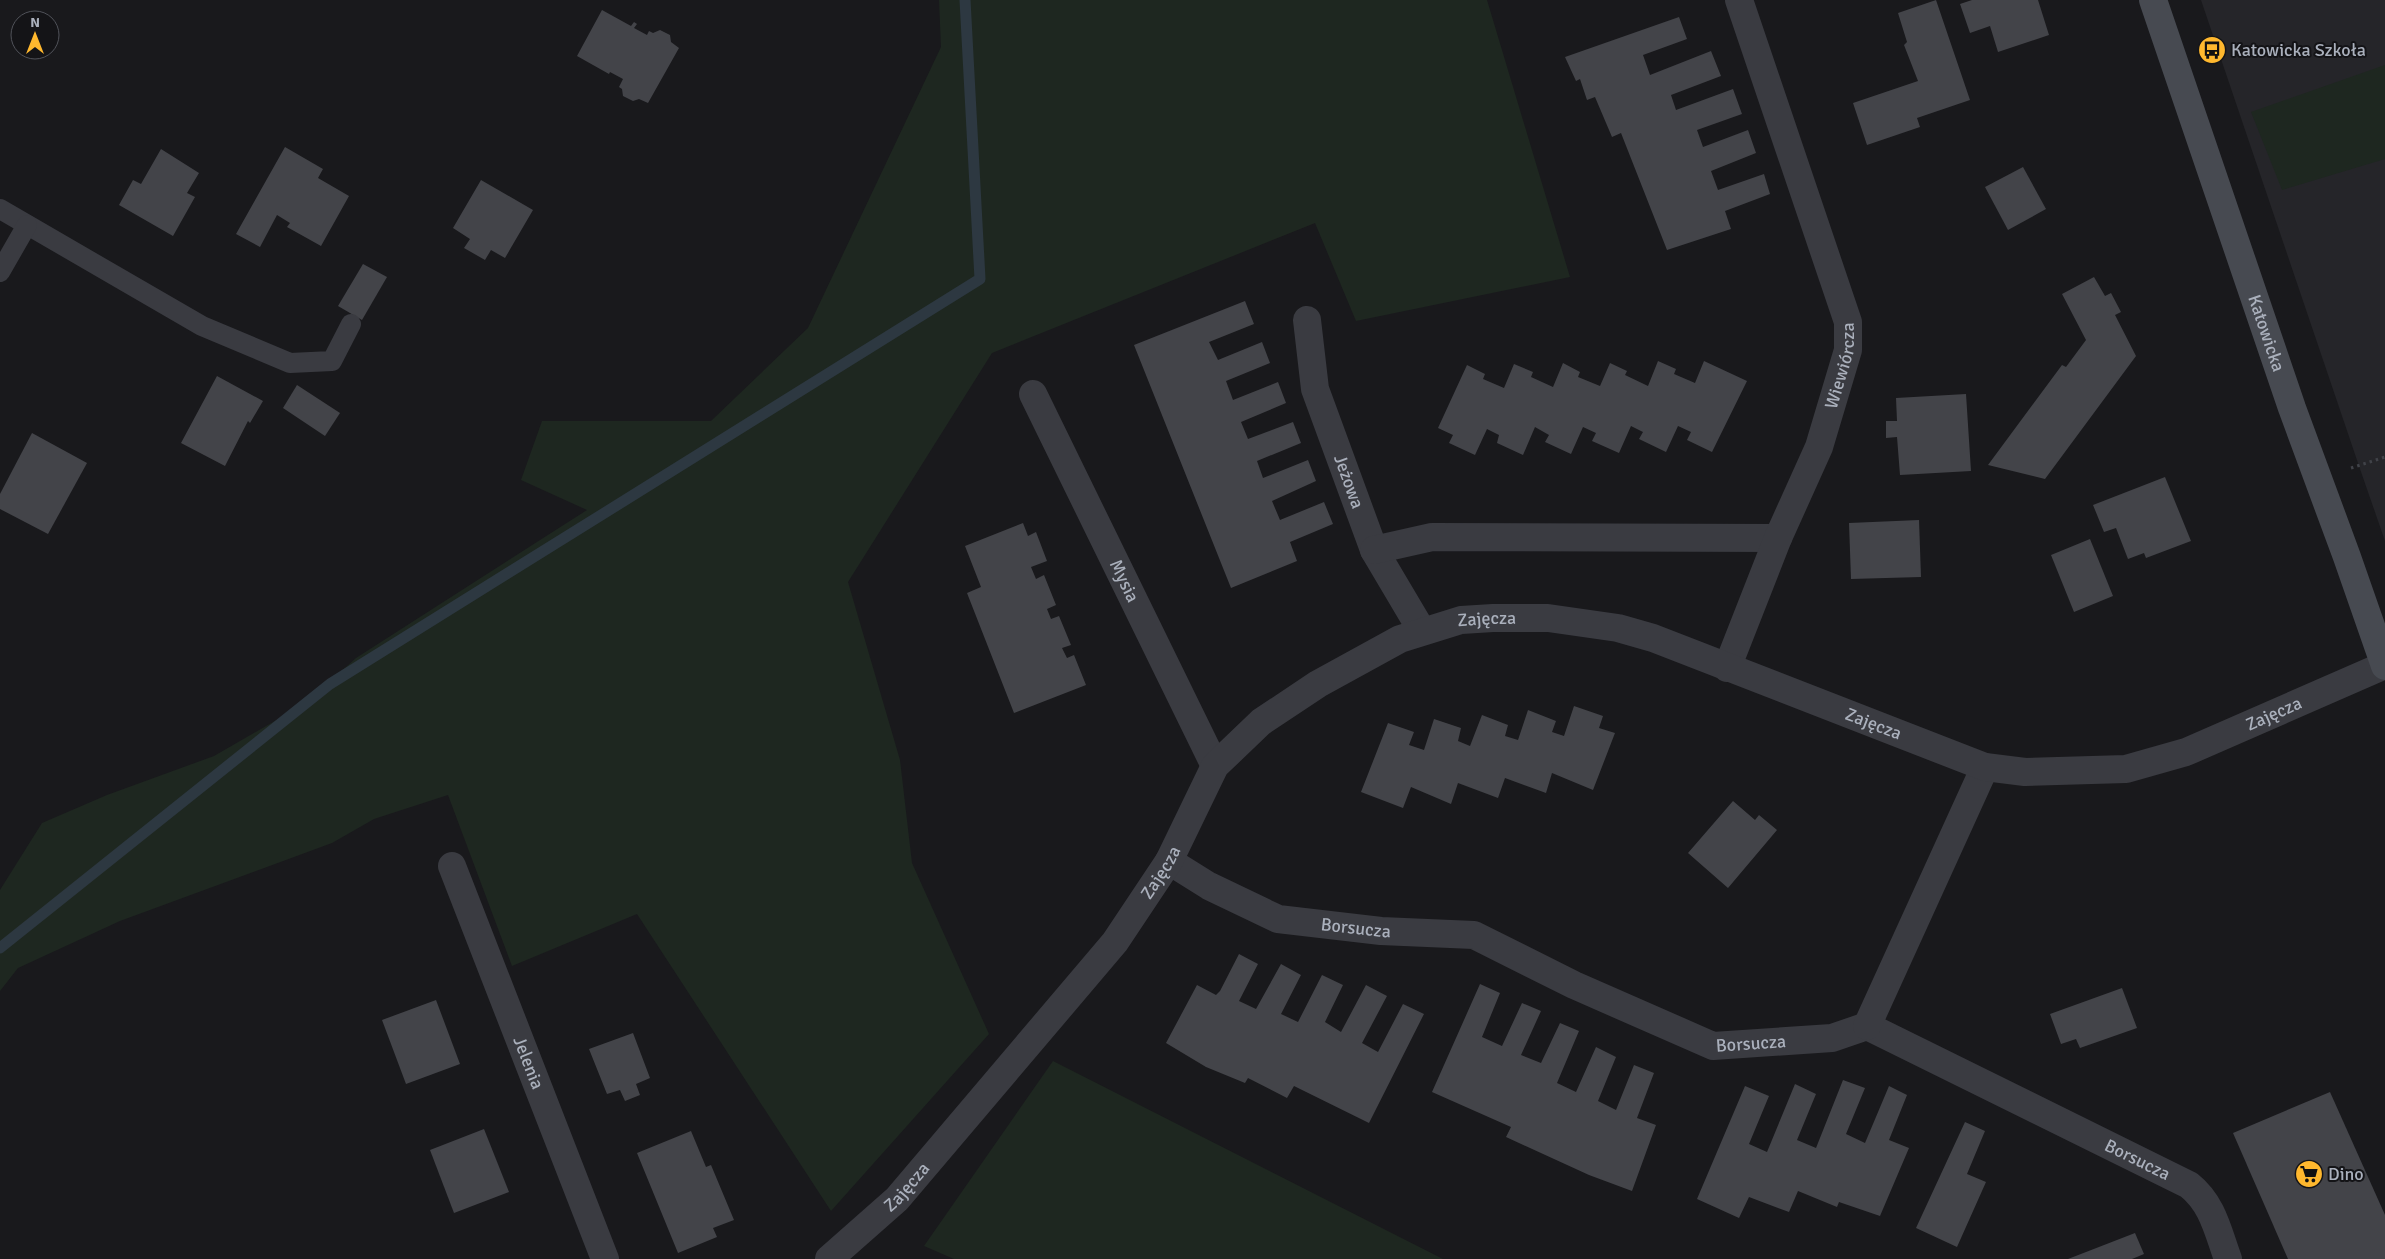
<svg xmlns="http://www.w3.org/2000/svg" width="2385" height="1259" font-family="Signika,sans-serif">
	<style>
		.built { fill: #252529 }
		.green { fill: #1e2720 }
		.lines { fill: none; stroke-linecap: round; stroke-linejoin: round }
		.stream { stroke: #2d3841; stroke-width: 11 }
		.building { fill: #434449 }
		.path { stroke: #404248; stroke-width: 3; stroke-dasharray: 2.5 4; stroke-linecap: butt }
		.service { stroke: #3a3b41; stroke-width: 20 }
		.minor { stroke: #3a3b41; stroke-width: 28 }
		.secondary { stroke: #474a51; stroke-width: 28 }
		.labels { text-anchor: middle; stroke-width: 4; stroke-linejoin: round; paint-order: stroke }
		.poi-label { font-size: 18px; fill: #aab0bc; stroke: #141417; text-anchor: start }
		.street-label { font-size: 18px; fill: #aab0bc; stroke: #141417 }
	</style>
	<rect width="100%" height="100%" fill="#19191c"/>
	<polygon class="built" points="2201,0 2385,0 2385,541 2359,466"/>
	<g class="green">
		<polygon points="939,0 1487,0 1570,277 1356,321 1315,223 992,353 848,582 900,760 912,863 989,1034 831,1211 637,914 512,966 448,795 374,819 332,843 120,921 18,968 0,991 0,890 42,823 107,795 214,756 306,703 356,658 587,510 521,480 542,421 711,421 808,328 941,47"/>
		<polygon points="2385,65 2385,159 2282,190 2251,112"/>
		<polygon points="1053,1061 1443,1259 954,1259 924,1246"/>
	</g>
	<g class="lines">
		<polyline class="stream" points="0,948 330,684 980,279 965,0"/>
	</g>
	<g class="building">
		<polygon points="1936,0 1970,100 1917,118 1920,127 1867,145 1853,103 1918,81 1904,45 1907,42 1898,13"/>
		<polygon points="1972,0 2038,0 2049,35 1998,52 1990,26 1970,33 1960,4"/>
		<polygon points="602,10 631,26 634,22 637,24 634,28 647,35 649,31 653,33 660,30 670,35 671,42 679,48 648,103 639,99 633,101 623,96 622,89 619,87 623,79 610,72 609,74 577,56"/>
		<polygon points="1679,17 1687,39 1643,55 1650,75 1711,51 1721,76 1671,95 1676,110 1733,89 1742,114 1697,130 1703,147 1748,130 1756,153 1711,171 1718,190 1764,174 1770,194 1725,211 1731,229 1667,250 1621,133 1612,137 1595,97 1587,100 1580,79 1576,81 1565,57"/>
		<polygon points="285,147 323,169 318,178 349,196 321,246 287,227 290,223 277,215 260,247 236,234"/>
		<polygon points="161,149 199,173 187,193 195,197 173,236 119,205 133,180 141,184"/>
		<polygon points="2023,167 2046,209 2008,230 1985,187"/>
		<polygon points="481,180 533,210 505,258 491,250 485,260 464,248 470,239 453,228"/>
		<polygon points="363,264 387,277 362,320 338,306"/>
		<polygon points="2094,277 2105,296 2111,293 2121,312 2115,315 2136,356 2045,479 1988,465 2062,365 2066,367 2086,340 2062,294"/>
		<polygon points="1245,301 1254,324 1209,342 1218,360 1262,342 1270,363 1226,381 1233,400 1278,382 1286,403 1241,422 1248,439 1293,422 1301,443 1257,461 1263,478 1308,460 1316,481 1272,501 1280,520 1324,502 1333,524 1290,542 1297,561 1231,588 1134,345"/>
		<polygon points="1658,361 1676,369 1674,374 1695,383 1704,361 1747,381 1712,452 1687,440 1691,432 1678,426 1666,452 1639,439 1643,432 1631,426 1619,453 1592,441 1596,433 1583,427 1571,454 1545,442 1549,435 1535,427 1523,455 1497,443 1499,435 1487,429 1475,455 1449,443 1453,435 1438,428 1467,365 1485,374 1483,379 1504,388 1514,364 1533,372 1531,377 1553,387 1563,363 1580,372 1578,377 1600,386 1610,363 1627,371 1625,375 1648,386"/>
		<polygon points="217,376 263,401 250,423 248,421 225,466 181,443"/>
		<polygon points="297,385 340,413 325,436 283,408"/>
		<polygon points="1966,394 1971,471 1900,475 1897,437 1886,438 1886,421 1897,421 1896,398"/>
		<polygon points="32,433 87,463 48,534 0,509 0,494"/>
		<polygon points="2165,477 2191,541 2146,558 2144,553 2128,559 2116,528 2104,532 2093,505"/>
		<polygon points="1919,520 1921,577 1851,579 1849,523"/>
		<polygon points="1023,523 1028,536 1036,532 1047,561 1031,567 1036,579 1044,575 1056,605 1047,609 1051,619 1059,616 1071,645 1062,648 1067,658 1074,655 1086,685 1014,713 967,593 981,587 965,546"/>
		<polygon points="2090,539 2113,596 2074,612 2051,555"/>
		<polygon points="1574,706 1603,716 1599,728 1615,733 1593,790 1552,773 1546,793 1505,778 1498,798 1458,783 1451,804 1411,787 1403,808 1361,792 1388,723 1414,732 1409,745 1424,750 1434,719 1461,728 1458,741 1470,746 1482,715 1508,725 1505,736 1518,740 1528,710 1556,721 1552,732 1564,736"/>
		<polygon points="1733,801 1755,820 1759,815 1777,830 1728,888 1688,853"/>
		<polygon points="1239,954 1258,964 1239,1001 1256,1009 1281,964 1301,975 1281,1014 1298,1022 1322,975 1343,985 1325,1022 1341,1032 1366,985 1387,996 1362,1043 1378,1052 1403,1004 1424,1014 1369,1123 1294,1086 1287,1098 1248,1078 1245,1083 1206,1067 1166,1043 1197,985 1216,995 1220,991"/>
		<polygon points="1480,984 1500,993 1482,1037 1502,1046 1522,1003 1541,1011 1521,1055 1541,1063 1560,1023 1579,1031 1557,1083 1576,1092 1596,1047 1616,1057 1598,1101 1616,1110 1634,1065 1654,1073 1637,1118 1656,1125 1632,1191 1589,1175 1506,1137 1511,1127 1432,1092"/>
		<polygon points="2122,988 2137,1028 2080,1048 2076,1039 2061,1044 2050,1014"/>
		<polygon points="436,1000 460,1064 406,1084 382,1020"/>
		<polygon points="633,1033 650,1078 636,1084 640,1095 625,1101 620,1090 607,1094 589,1049"/>
		<polygon points="1843,1080 1865,1088 1846,1134 1865,1143 1889,1086 1907,1095 1889,1140 1909,1148 1880,1216 1839,1202 1837,1207 1798,1191 1789,1212 1749,1197 1739,1218 1697,1199 1745,1086 1769,1096 1749,1144 1767,1152 1795,1084 1816,1094 1797,1140 1816,1148"/>
		<polygon points="2330,1092 2385,1215 2385,1259 2288,1259 2233,1133"/>
		<polygon points="1965,1122 1985,1131 1967,1174 1986,1182 1957,1247 1916,1228"/>
		<polygon points="484,1129 509,1192 454,1213 430,1150"/>
		<polygon points="691,1131 706,1167 711,1165 734,1220 713,1228 717,1237 678,1253 637,1153"/>
		<polygon points="2135,1233 2144,1254 2132,1259 2068,1259"/>
	</g>
	<g class="lines">
		<polyline class="path" points="2351,468 2385,457"/>
		<g class="service">
			<polyline points="0,209 202,326 290,363 332,361 351,324"/>
			<polyline points="0,272 27,225"/>
		</g>
		<g class="minor">
			<path id="s1" d="M1307 320 1315 389 1374 550 1422 631"/>
			<path id="s2" d="M1033 394 1215 766"/>
			<polyline points="1374,550 1432,537 1778,538"/>
			<path id="s3" d="M1727 668 1778 538 1819 447 1848 350V322L1739 0"/>
			<path id="s4" d="M1169 861 1209 886 1278 919 1381 931 1474 935 1574 985 1713 1046 1832 1038 1867 1026 2189 1185C2213 1204 2218 1232 2228 1259"/>
			<path id="s5" d="M452 866 605 1259"/>
			<polyline points="1867,1026 1985,767"/>
			<path id="s6" d="M829 1259 897 1199 1115 942 1169 861 1215 766 1261 722 1318 684 1400 639 1461 620 1493 618H1548L1618 628 1653 638 1985 767 2025 772 2126 769 2186 752 2385 665"/>
		</g>
		<path class="secondary" id="s7" d="M2153 0 2292 408 2347 557 2385 666"/>
	</g>
	<defs>
		<g id="bus-disc" transform="scale(1.4375)"><circle r="9.5" fill="#ffb82e" stroke="#141417"/><path d="M-5-6H5V4H4V6H2V4H-2V6H-4V4H-5ZM-3.5-4V0h7V-4ZM-3.5 1.2v1.5H-2V1.2ZM2 1.2v1.5H3.5V1.2Z" fill="#111"/></g>
		<g id="supermarket-disc" transform="scale(1.4375)"><circle r="9.5" fill="#ffb82e" stroke="#141417"/><path d="M-6-5.5h2.5l.6 2H6L4.5 2H-2.5L-4.4-4H-6ZM-1.5 3.2a1.3 1.3 0 1 0 .1 0ZM3 3.2a1.3 1.3 0 1 0 .1 0Z" fill="#111"/></g>
	</defs>
	<g fill-rule="evenodd">
		<use href="#bus-disc" x="2212" y="50"/>
		<use href="#supermarket-disc" x="2309" y="1174"/>
	</g>
	<g class="labels">
		<g class="poi-label">
			<text x="2231" y="56">Katowicka Szkoła</text>
			<text x="2328" y="1180">Dino</text>
		</g>
		<g class="street-label">
			<text dy="6" stroke="none"><textPath href="#s7" startOffset="352">Katowicka</textPath></text>
			<text dy="6" stroke="none"><textPath href="#s3" startOffset="324">Wiewiórcza</textPath></text>
			<text dy="6" stroke="none"><textPath href="#s1" startOffset="168">Jeżowa</textPath></text>
			<text dy="6" stroke="none"><textPath href="#s2" startOffset="208">Mysia</textPath></text>
			<text dy="6" stroke="none"><textPath href="#s6" startOffset="946">Zajęcza</textPath></text>
			<text dy="6" stroke="none"><textPath href="#s6" startOffset="1770">Zajęcza</textPath></text>
			<text dy="6" stroke="none"><textPath href="#s6" startOffset="1351">Zajęcza</textPath></text>
			<text dy="6" stroke="none"><textPath href="#s6" startOffset="511">Zajęcza</textPath></text>
			<text dy="6" stroke="none"><textPath href="#s4" startOffset="202">Borsucza</textPath></text>
			<text dy="6" stroke="none"><textPath href="#s4" startOffset="622">Borsucza</textPath></text>
			<text dy="6" stroke="none"><textPath href="#s5" startOffset="211">Jelenia</textPath></text>
			<text dy="6" stroke="none"><textPath href="#s4" startOffset="1042">Borsucza</textPath></text>
			<text dy="6" stroke="none"><textPath href="#s6" startOffset="106">Zajęcza</textPath></text>
		</g>
	</g>
	<g transform="translate(35 35)"><circle r="24" fill="#141417" stroke="#505259"/>
	<path d="M0-4L9 19L0 12L-9 19Z" fill="#ffb82e"/>
	<text y="-8" font-size="14" font-weight="bold" text-anchor="middle" fill="#aab0bc">N</text>
	</g>
</svg>
